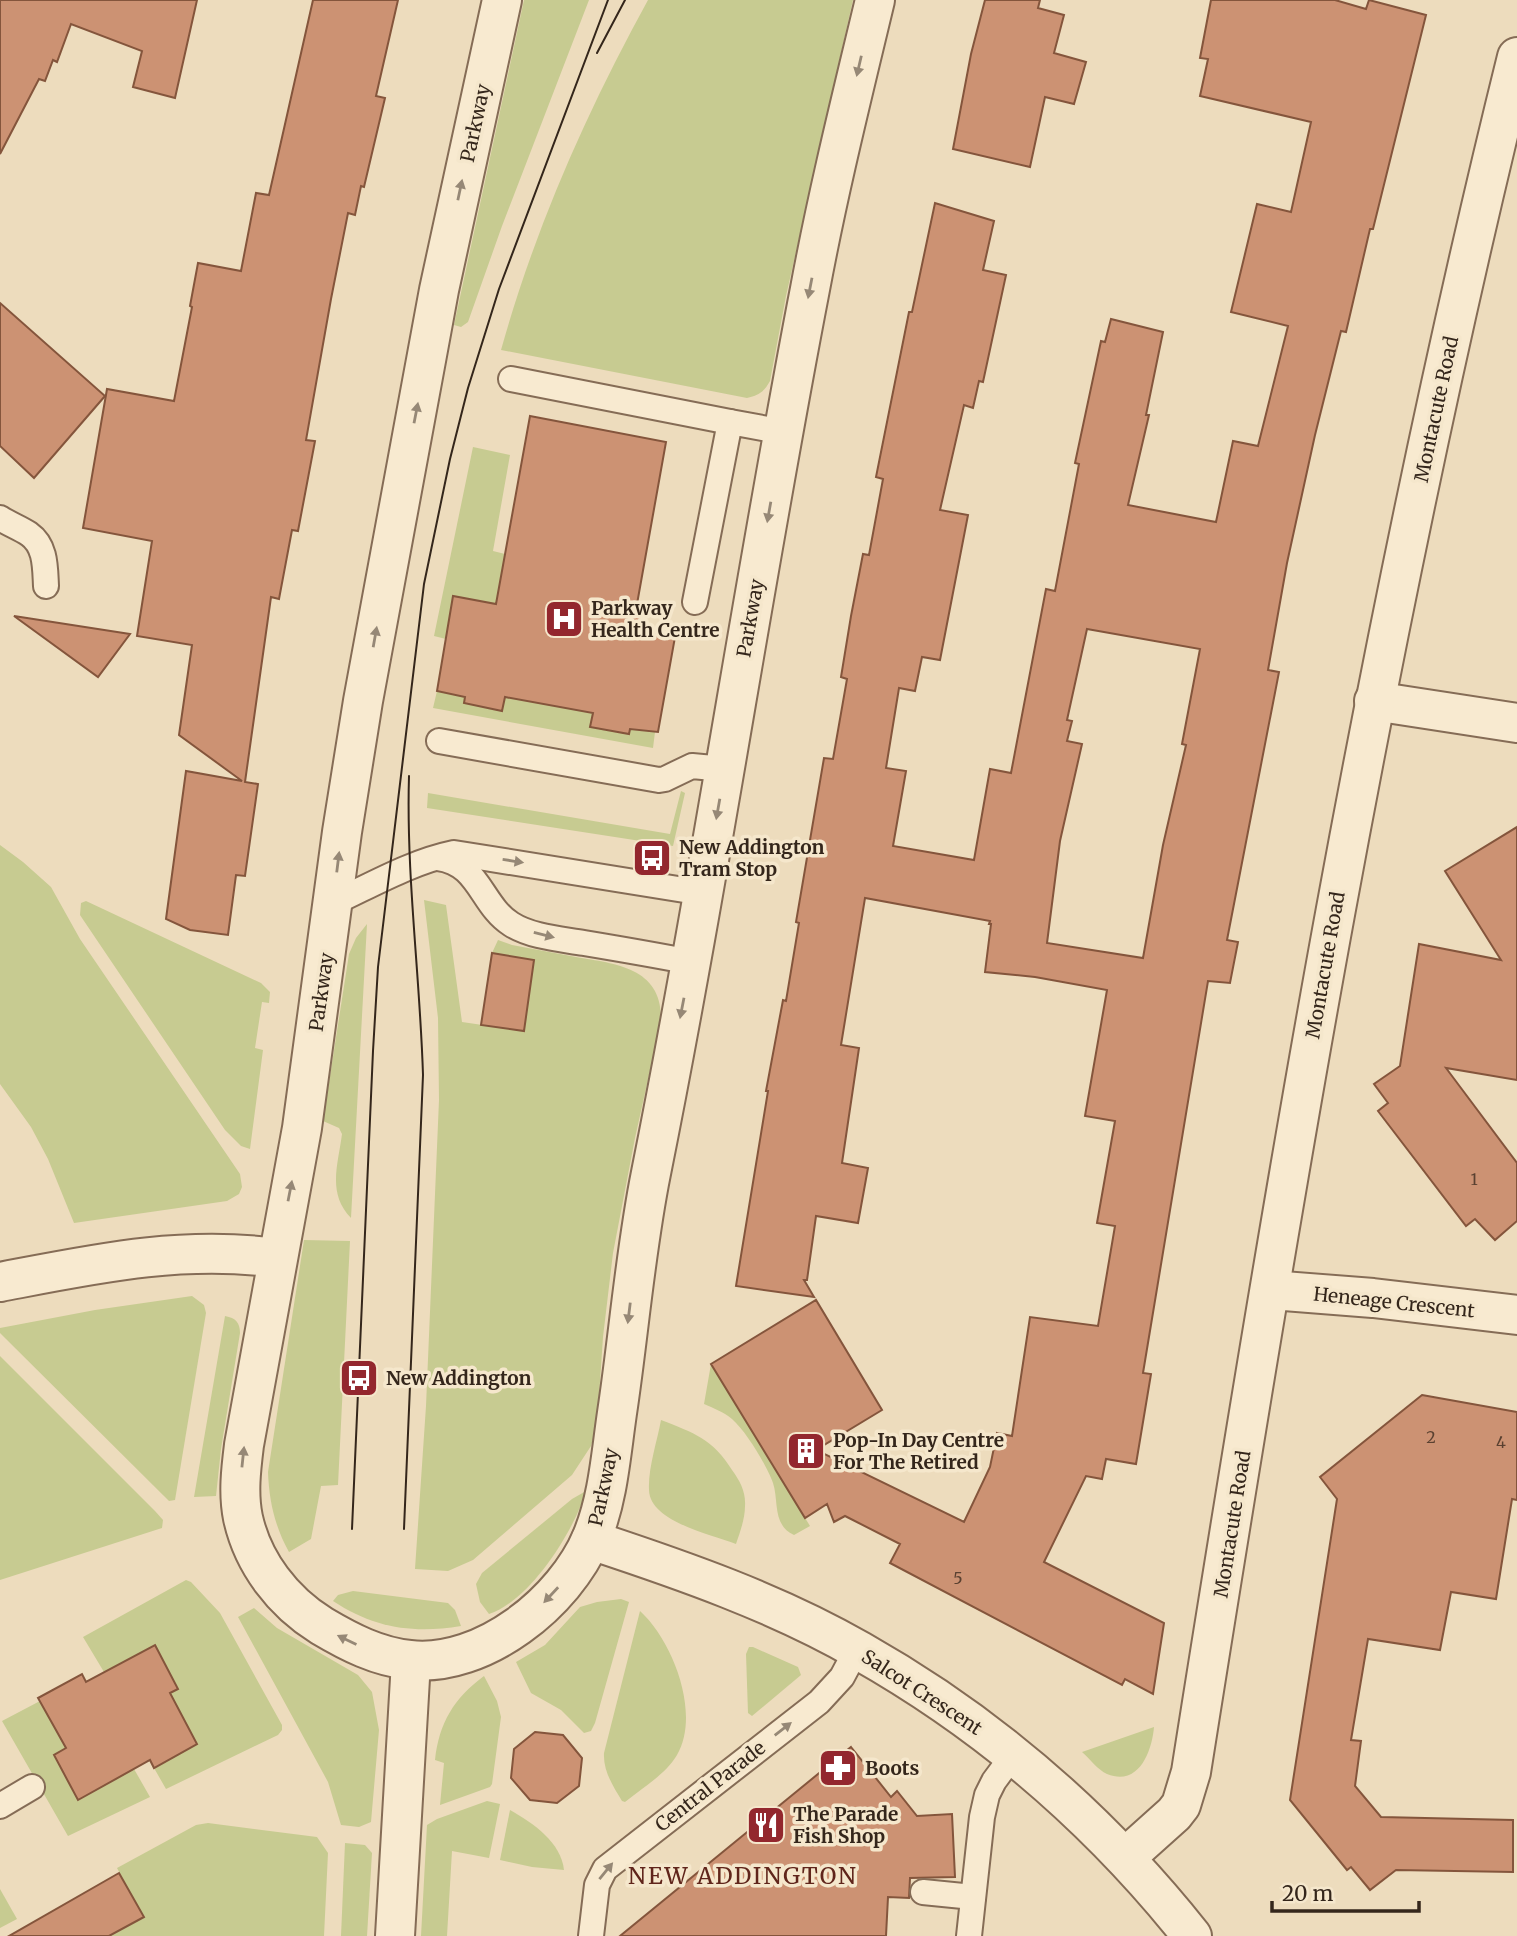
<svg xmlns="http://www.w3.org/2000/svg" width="1517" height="1936" font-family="Merriweather,serif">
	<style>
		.green { fill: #c7cb91 }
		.building { fill: #cc9273; stroke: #84553c; stroke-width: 2; fill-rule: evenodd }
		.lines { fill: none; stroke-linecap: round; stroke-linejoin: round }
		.service-casing { stroke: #856c56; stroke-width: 28 }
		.minor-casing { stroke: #856c56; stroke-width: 42 }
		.tertiary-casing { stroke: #856c56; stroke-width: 42 }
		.service { stroke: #f8ead0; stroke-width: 24 }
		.minor { stroke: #f8ead0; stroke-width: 38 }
		.tertiary { stroke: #f8ead0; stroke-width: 38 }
		.tram { stroke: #34261b; stroke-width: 2 }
		.oneway { fill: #968876 }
		.labels { text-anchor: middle; stroke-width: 7; stroke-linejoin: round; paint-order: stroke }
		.number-label { font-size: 16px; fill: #5a4131 }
		.street-label { font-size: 19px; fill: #34261b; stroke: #f5e7cc }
		.poi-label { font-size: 19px; font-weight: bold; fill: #34261b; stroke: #f5e7cc; text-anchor: start }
		.quarter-label { font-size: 23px; letter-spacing: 2px; fill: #60251b; stroke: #f5e7cc }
	</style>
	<rect width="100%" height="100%" fill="#eddcbd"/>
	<g class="green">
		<polygon points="524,0 589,0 502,226 468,322 461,327 454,325"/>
		<path d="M648 0H853L786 296 770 381C764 392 759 395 747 398L501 350C535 228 587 111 648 0Z"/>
		<polygon points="473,447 510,455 493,551 505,554 496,604 454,597 446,639 434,636"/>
		<polygon points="437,691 465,697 465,703 502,711 505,697 593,713 590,727 628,734 630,727 655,732 653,748 433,708"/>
		<polygon points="681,791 685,793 673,846 427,808 428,793 670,834"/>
		<polygon points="0,845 23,862 51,887 80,939 240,1174 242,1187 239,1194 227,1201 74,1223 48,1159 31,1127 0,1084"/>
		<path d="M424 900 446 905 462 1022 524 1031 534 961 492 953 498 940 512 945C533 949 555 953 576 957 617 964 663 968 661 1021L635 1138 613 1253 603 1337 597 1426 591 1446 572 1475 473 1560 448 1571 415 1569 426 1406 439 1100 438 1018Z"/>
		<polygon points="86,901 261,983 270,992 269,1003 262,1002 255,1048 263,1050 250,1149 241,1146 225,1130 84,921 80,915 81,903"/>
		<path d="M367 924 351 1218C327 1193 338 1165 342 1134L339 1128 323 1121 349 954 356 938Z"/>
		<path d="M304 1240 350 1241 338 1485 321 1486 311 1539 289 1552C275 1527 269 1501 268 1472Z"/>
		<polygon points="192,1296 204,1305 206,1313 175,1500 169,1501 0,1333 0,1328 95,1310"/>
		<path d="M225 1316C236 1318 240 1323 240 1333L221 1449 216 1496 194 1497Z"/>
		<polygon points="0,1356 155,1511 163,1520 162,1528 0,1580"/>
		<path d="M711 1364 810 1526 794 1535C772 1525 779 1501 773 1483 767 1466 746 1431 732 1419 724 1412 713 1408 704 1404Z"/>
		<path d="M661 1420C694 1433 713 1439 732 1470 740 1481 746 1492 745 1506 745 1519 740 1532 736 1544 711 1534 650 1522 649 1490 648 1468 657 1442 661 1420Z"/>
		<path d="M586 1491C574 1531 530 1601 489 1614L480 1602 476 1584 482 1573 572 1499Z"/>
		<polygon points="186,1580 191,1582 220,1613 282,1725 282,1730 278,1735 166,1789 154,1768 197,1744 170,1693 178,1688 155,1645 104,1672 83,1637"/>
		<path d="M353 1591 448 1603 455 1610 461 1626C413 1634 374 1628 333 1601L338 1595Z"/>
		<polygon points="621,1599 629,1602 595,1723 591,1731 584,1733 561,1710 531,1693 516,1662 545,1645 580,1607 597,1602"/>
		<polygon points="254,1608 277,1628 358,1675 372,1692 379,1730 371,1822 359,1827 341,1825 328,1782 238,1617"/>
		<path d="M640 1611C673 1641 701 1714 677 1755 665 1775 642 1788 625 1802L622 1801C613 1786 603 1771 604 1753Z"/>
		<polygon points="749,1647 753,1647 798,1667 801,1675 752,1716 748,1713 746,1654"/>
		<path d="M484 1676 497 1701 501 1717 492 1784 490 1787 440 1805 444 1763 435 1760C439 1723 454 1698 484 1676Z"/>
		<polygon points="40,1701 66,1748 78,1799 134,1769 150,1797 68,1836 2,1721"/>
		<path d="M1154 1727C1152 1751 1139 1787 1107 1774 1098 1770 1090 1759 1082 1752Z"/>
		<polygon points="487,1801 500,1804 489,1858 452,1851 447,1936 421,1936 427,1825 437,1819"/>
		<path d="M510 1810C533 1823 561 1842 564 1870L532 1867 500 1860Z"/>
		<polygon points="208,1823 317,1837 328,1853 324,1936 109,1936 143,1917 117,1868 196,1825"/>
		<polygon points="345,1843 365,1845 372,1853 367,1936 341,1936"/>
		<polygon points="0,1889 17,1919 0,1928"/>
	</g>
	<g class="building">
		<polygon points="0,0 197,0 175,98 133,87 142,51 71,24 57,62 53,60 45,81 39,79 0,154"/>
		<polygon points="313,0 398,0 376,96 385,98 364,187 361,186 355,215 348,213 331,299 306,440 315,441 298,531 292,530 279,599 271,597 245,782 258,784 245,876 236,875 228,935 190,930 166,919 186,771 242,781 179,735 192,645 137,636 152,541 83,528 107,389 174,401 192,307 190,306 198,263 241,271 256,193 269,195"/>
		<polygon points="985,0 1040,0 1038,8 1064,15 1054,53 1086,62 1074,104 1045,97 1030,167 953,149 971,54"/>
		<path d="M1211 0H1335L1366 9 1369 0 1426 15 1373 229H1370L1346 332 1341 331 1315 435 1287 563 1268 670 1279 672 1227 940 1238 942 1230 983 1208 981 1143 1373 1151 1374 1136 1464 1106 1459 1102 1479 1086 1476 1044 1562 1164 1623 1153 1694 1125 1679 1122 1685 890 1563 900 1544 845 1516 834 1522 827 1504 805 1518 711 1364 816 1300 882 1410 816 1450 964 1522 990 1467 997 1433 1012 1436 1030 1317 1098 1326 1115 1226 1097 1223 1115 1121 1085 1116 1107 990 1035 977 985 972 991 924H989L990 921 865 898 841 1045 859 1048 842 1163 868 1168 858 1223 816 1216 807 1280H804L814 1297 736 1286 768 1091H766L783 1000 786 1001 799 923 796 922 824 758 833 759 847 679 841 677 851 616 863 554 869 555 883 479 876 477 909 312H912L935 203 994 221 983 270 1006 275 983 382 979 381 973 408 964 405 940 510 968 515 940 660 922 657 915 691 899 688 886 768 906 771 893 846 974 860 990 769 1011 773 1046 589 1055 591 1079 464 1075 463 1101 341 1105 342 1111 319 1163 332 1146 415H1149L1128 505 1216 522 1233 441 1258 446 1288 326 1231 312 1257 204 1291 212 1311 122 1200 96 1208 59 1200 58ZM1087 629 1200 649 1182 744 1186 745 1163 845 1143 958 1047 943 1060 841 1082 744 1067 741 1072 721 1067 720Z"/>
		<polygon points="0,303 105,396 34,478 0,446"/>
		<polygon points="530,416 666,442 637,604 647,606 642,631 675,637 658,732 630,729 629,734 590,727 593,713 505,697 502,711 464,703 465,697 437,691 453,596 496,604"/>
		<polygon points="14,616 130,634 98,677"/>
		<polygon points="1517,827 1517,1080 1446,1068 1517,1163 1517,1221 1495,1240 1475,1219 1466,1226 1378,1111 1388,1103 1374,1084 1400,1066 1419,944 1501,960 1445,871"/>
		<polygon points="492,953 534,960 524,1031 481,1025"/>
		<polygon points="1422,1395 1517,1412 1517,1500 1512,1499 1496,1599 1451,1592 1440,1650 1368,1639 1351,1740 1361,1741 1355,1786 1381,1817 1513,1820 1513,1872 1396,1870 1370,1890 1351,1867 1347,1870 1290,1800 1337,1499 1320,1477"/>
		<polygon points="155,1645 178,1689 170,1693 197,1744 154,1768 150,1760 78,1800 54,1755 66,1748 38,1698 82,1674 86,1682"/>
		<polygon points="535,1732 563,1735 582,1758 579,1786 557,1803 530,1800 511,1778 514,1749"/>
		<polygon points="851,1747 891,1797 897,1791 917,1816 952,1814 955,1877 910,1878 909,1898 888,1897 886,1936 620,1936"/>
		<polygon points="119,1873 144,1917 109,1936 9,1936"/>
	</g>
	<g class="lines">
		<g class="service-casing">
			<g id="service">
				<polyline points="511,379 730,422"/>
				<path d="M0 518C9 524 20 528 29 534 46 546 45 567 46 586"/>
				<polyline points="695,602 730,422 784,432"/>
				<polyline points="439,741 659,780 665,779 692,766 724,769"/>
				<path d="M438 858C479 863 481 905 511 924 531 937 561 939 584 943 620 949 655 955 691 962"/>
				<path d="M333 903C372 885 411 862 454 853L703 893"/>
				<polyline points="0,1806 32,1787"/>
				<polyline points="923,1892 973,1897"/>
				<polyline points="591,1936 597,1885 605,1869 819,1702 842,1677 857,1649"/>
				<polyline points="969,1936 982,1817 987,1795 994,1781 1014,1754"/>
			</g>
		</g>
		<g class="minor-casing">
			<g id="minor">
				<polyline points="1374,701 1517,723"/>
				<path d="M0 1282C94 1264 181 1245 277 1258"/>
				<polyline points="1270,1290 1373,1298 1517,1315"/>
				<path d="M1126 1857 1174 1814 1181 1805 1191 1772C1282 1197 1377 622 1517 57"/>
			</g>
		</g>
		<g class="tertiary-casing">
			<g id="tertiary">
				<path d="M502 0 439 290 363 701 342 832 302 1128 244 1445C241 1469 238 1494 243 1518 253 1563 283 1602 322 1626 349 1642 378 1657 410 1660 483 1668 565 1602 592 1537 608 1499 611 1454 617 1413 629 1333 635 1252 651 1173 710 879 753 583 810 289 828 192 852 96 875 0"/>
				<path d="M591 1540C682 1570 777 1603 860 1651 991 1725 1099 1819 1192 1936"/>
				<polyline points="395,1936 411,1661"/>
			</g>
		</g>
		<use href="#service" class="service"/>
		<use href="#minor" class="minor"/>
		<use href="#tertiary" class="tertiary"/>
		<g class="tram">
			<polyline points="597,53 625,0"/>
			<polyline points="352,1529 373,1051 378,967 424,584 450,459 468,388 499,289 608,0"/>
			<path d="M404 1529 423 1075C420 975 406 876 409 776"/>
		</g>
	</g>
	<defs><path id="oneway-solid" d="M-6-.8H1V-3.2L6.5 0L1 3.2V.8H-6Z" transform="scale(1.75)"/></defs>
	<g class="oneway">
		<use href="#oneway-solid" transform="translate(859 66) rotate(103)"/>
		<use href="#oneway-solid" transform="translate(460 190) rotate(-78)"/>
		<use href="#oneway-solid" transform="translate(810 288) rotate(101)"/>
		<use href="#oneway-solid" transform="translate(416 413) rotate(-79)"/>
		<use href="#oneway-solid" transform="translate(769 512) rotate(100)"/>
		<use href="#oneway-solid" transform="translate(375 637) rotate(-80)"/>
		<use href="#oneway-solid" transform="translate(718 809) rotate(100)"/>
		<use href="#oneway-solid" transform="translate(513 861) rotate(9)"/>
		<use href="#oneway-solid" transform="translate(338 862) rotate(-83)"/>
		<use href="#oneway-solid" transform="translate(544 935) rotate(14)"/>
		<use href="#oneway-solid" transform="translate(682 1008) rotate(101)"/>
		<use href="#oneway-solid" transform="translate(290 1191) rotate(-79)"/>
		<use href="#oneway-solid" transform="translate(629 1313) rotate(97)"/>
		<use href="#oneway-solid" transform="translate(243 1457) rotate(-84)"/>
		<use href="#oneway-solid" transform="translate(551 1595) rotate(133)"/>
		<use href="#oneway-solid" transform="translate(347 1640) rotate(-154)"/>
		<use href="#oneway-solid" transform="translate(783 1729) rotate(-38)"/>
		<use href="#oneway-solid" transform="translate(606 1871) rotate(-51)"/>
	</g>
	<defs>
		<g id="hospital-square" transform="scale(2.0125)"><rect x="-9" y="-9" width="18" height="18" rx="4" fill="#93272e" stroke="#f5e7cc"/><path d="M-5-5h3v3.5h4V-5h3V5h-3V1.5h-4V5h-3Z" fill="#fff"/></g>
		<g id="bus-square" transform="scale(2.0125)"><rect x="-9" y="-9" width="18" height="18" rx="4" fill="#93272e" stroke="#f5e7cc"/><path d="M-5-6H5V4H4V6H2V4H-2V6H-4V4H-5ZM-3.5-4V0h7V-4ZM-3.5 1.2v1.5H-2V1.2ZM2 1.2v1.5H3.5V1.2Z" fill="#fff"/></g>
		<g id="building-square" transform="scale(2.0125)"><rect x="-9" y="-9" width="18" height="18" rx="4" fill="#93272e" stroke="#f5e7cc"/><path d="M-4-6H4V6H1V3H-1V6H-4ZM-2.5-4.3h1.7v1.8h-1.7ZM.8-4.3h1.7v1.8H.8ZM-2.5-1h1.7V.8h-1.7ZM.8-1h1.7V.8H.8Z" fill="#fff"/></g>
		<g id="pharmacy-square" transform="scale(2.0125)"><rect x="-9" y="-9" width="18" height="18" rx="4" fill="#93272e" stroke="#f5e7cc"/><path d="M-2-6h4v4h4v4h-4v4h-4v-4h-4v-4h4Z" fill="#fff"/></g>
		<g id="restaurant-square" transform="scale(2.0125)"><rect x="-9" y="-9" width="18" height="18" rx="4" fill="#93272e" stroke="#f5e7cc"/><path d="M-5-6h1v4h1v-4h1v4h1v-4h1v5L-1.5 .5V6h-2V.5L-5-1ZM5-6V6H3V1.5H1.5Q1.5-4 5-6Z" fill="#fff"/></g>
	</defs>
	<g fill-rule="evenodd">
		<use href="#hospital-square" x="564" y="619"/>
		<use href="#bus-square" x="652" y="858"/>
		<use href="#bus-square" x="359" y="1378"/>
		<use href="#building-square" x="806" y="1451"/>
		<use href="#pharmacy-square" x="838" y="1768"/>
		<use href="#restaurant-square" x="766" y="1825"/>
	</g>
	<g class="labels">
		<g class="number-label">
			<text x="1474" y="1185">1</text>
			<text x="1431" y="1443">2</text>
			<text x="1501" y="1448">4</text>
			<text x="958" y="1584">5</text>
		</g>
		<g class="street-label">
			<text transform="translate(475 123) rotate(-78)" y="7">Parkway</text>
			<text transform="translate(1436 409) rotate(-78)" y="7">Montacute Road</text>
			<text transform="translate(750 618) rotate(-80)" y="7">Parkway</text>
			<text transform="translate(1325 965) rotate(-80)" y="7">Montacute Road</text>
			<text transform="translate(321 992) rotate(-82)" y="7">Parkway</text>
			<text transform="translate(1394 1302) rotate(6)" y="7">Heneage Crescent</text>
			<text transform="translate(603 1487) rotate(-78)" y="7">Parkway</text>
			<text transform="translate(1232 1524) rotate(-81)" y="7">Montacute Road</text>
			<text transform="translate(922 1692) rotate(33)" y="7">Salcot Crescent</text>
			<text transform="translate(710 1786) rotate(-38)" y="7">Central Parade</text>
		</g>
		<g class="poi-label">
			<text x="591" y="615">Parkway<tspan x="591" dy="22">Health Centre</tspan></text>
			<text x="679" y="854">New Addington<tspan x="679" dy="22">Tram Stop</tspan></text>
			<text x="386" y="1385">New Addington</text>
			<text x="833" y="1447">Pop-In Day Centre<tspan x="833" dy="22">For The Retired</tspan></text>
			<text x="865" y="1775">Boots</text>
			<text x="793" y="1821">The Parade<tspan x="793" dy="22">Fish Shop</tspan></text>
		</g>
		<g class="quarter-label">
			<text x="743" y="1884">NEW ADDINGTON</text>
		</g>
	</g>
	<path d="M1272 1901v10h147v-10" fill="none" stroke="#34261b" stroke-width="3.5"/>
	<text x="1282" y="1901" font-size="21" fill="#34261b" stroke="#f5e7cc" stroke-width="5" paint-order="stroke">20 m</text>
</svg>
